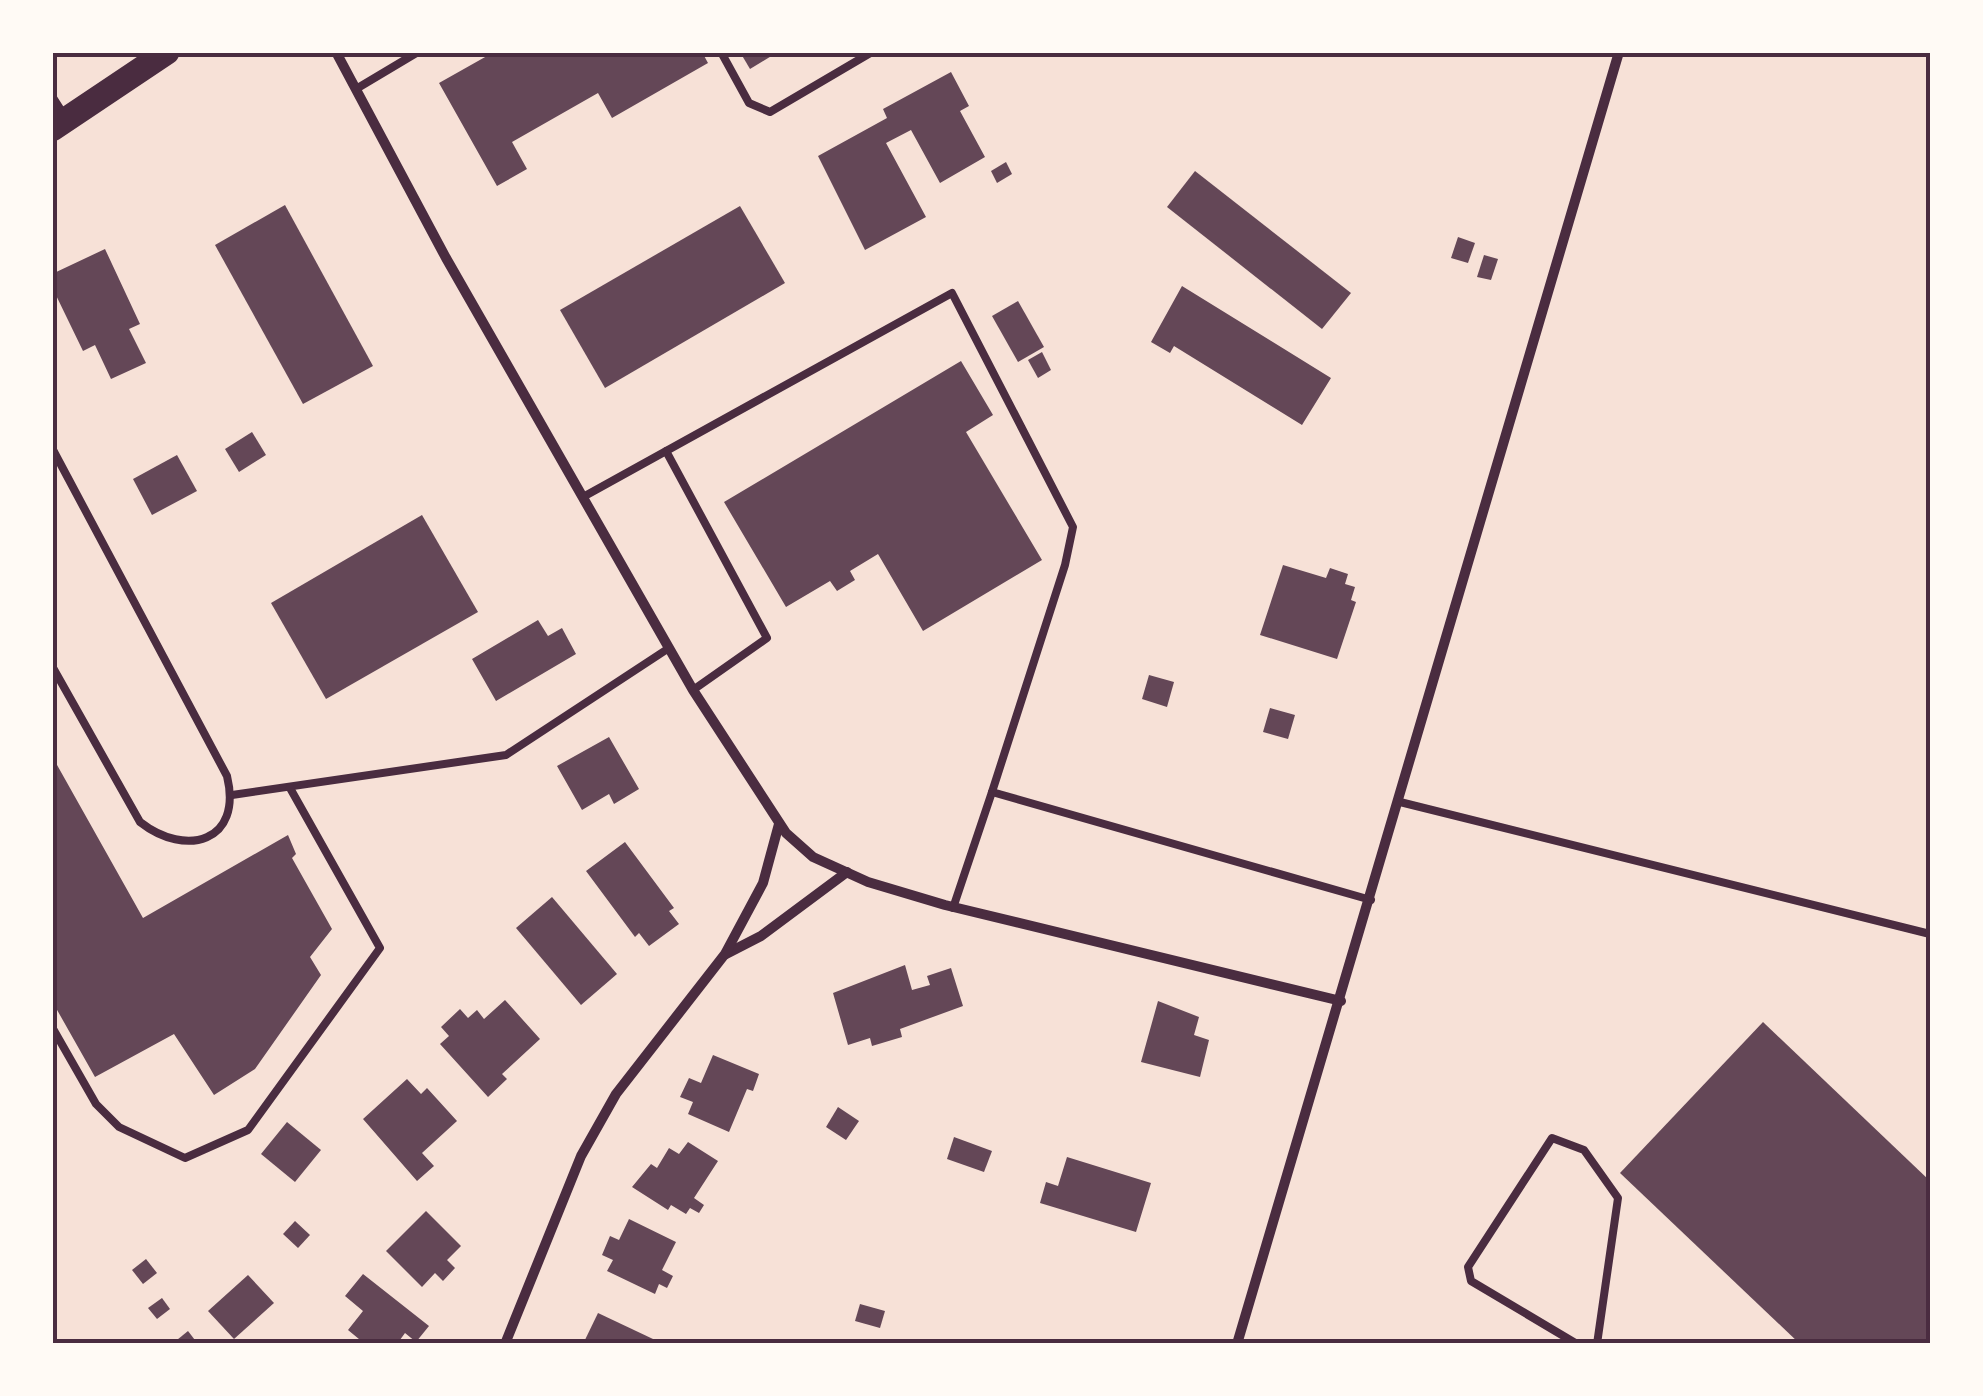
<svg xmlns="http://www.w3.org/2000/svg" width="1983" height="1396" font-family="'Archivo Narrow',sans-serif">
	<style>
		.building { fill: #644757 }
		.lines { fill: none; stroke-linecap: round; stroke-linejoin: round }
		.service { stroke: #4a2c40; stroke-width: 8 }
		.minor { stroke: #4a2c40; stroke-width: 10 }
		.primary { stroke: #4a2c40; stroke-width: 25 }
		.neatline { fill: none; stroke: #4a2c40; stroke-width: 4 }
	</style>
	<rect width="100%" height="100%" fill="#f7e1d7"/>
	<g class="building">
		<polygon points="494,52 702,52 708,63 612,118 598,93 512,142 527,169 497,186 439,83"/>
		<polygon points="740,52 778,52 750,69"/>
		<polygon points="951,72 969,106 960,111 985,157 940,183 911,130 886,143 926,217 865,250 818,156 887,118 883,109"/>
		<polygon points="1006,162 1012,174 997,183 991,171"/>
		<polygon points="1195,171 1351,293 1322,329 1167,207"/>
		<polygon points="285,205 373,366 303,404 215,245"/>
		<polygon points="740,206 785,283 605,388 560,310"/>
		<polygon points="1458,237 1475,243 1468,263 1451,258"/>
		<polygon points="105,249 140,324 129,329 146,363 111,379 95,345 83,351 52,287 52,274"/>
		<polygon points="1484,255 1498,259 1491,280 1477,277"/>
		<polygon points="1182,286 1331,378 1302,425 1174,346 1170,353 1151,342"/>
		<polygon points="1018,301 1044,347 1018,362 992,316"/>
		<polygon points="1042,352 1051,370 1038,378 1028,360"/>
		<polygon points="961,361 993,415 966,432 1042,560 923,631 878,554 850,571 855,580 837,591 830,581 786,607 724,502"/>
		<polygon points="252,432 266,455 239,472 225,449"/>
		<polygon points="177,455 197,491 152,515 133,479"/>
		<polygon points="422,515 478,612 326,699 271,603"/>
		<polygon points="1283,565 1326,578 1330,568 1348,574 1345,584 1355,587 1351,600 1356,602 1337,659 1260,635"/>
		<polygon points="538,620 548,636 562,628 576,654 496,701 472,659"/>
		<polygon points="1149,675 1174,682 1167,707 1142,699"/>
		<polygon points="1270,708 1295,715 1288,739 1263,732"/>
		<polygon points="609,737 639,789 614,804 609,794 582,810 557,766"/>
		<polygon points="52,756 143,918 288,835 296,854 292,858 332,929 310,957 321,975 255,1069 214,1095 174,1034 95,1077 52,1001"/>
		<polygon points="625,842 674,908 669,911 679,924 649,946 639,933 635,937 586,871"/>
		<polygon points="552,897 617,974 581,1005 516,928"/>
		<polygon points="905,965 912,990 930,985 927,976 951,968 963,1006 900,1029 902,1037 872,1046 870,1038 848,1045 833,993"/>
		<polygon points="505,1000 540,1039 502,1074 507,1079 488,1097 440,1044 449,1036 441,1027 460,1009 468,1018 477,1010 484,1019"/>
		<polygon points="1158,1001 1199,1017 1194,1035 1209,1040 1200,1077 1141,1062"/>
		<polygon points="1763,1022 1930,1181 1930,1344 1800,1344 1620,1173"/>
		<polygon points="713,1055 759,1074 753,1091 747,1089 729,1132 688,1114 693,1102 680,1097 689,1078 701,1083"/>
		<polygon points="407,1079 421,1094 427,1088 457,1121 422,1153 434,1166 417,1181 363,1119"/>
		<polygon points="838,1107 859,1121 846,1140 826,1127"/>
		<polygon points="287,1122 321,1150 295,1182 261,1154"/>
		<polygon points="954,1137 992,1151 984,1172 947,1159"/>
		<polygon points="688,1142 718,1161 694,1198 704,1205 699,1213 690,1208 686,1214 671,1205 668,1210 632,1187 651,1164 657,1168 669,1148 679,1154"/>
		<polygon points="1067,1157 1151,1183 1136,1232 1040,1203 1046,1182 1058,1186"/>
		<polygon points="426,1211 461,1246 447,1260 455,1268 443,1281 435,1273 422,1287 386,1251"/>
		<polygon points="629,1219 676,1242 662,1270 673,1276 667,1288 659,1284 655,1294 607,1271 613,1260 602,1255 610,1236 619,1240"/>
		<polygon points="295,1221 310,1235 298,1248 283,1234"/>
		<polygon points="146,1259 157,1273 143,1284 132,1270"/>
		<polygon points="363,1274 429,1326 416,1342 405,1333 397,1344 365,1344 348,1330 363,1311 345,1296"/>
		<polygon points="248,1275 274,1303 234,1339 208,1311"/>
		<polygon points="162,1298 170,1309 157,1319 148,1308"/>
		<polygon points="860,1304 885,1311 880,1328 855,1321"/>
		<polygon points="598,1313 653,1339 651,1344 583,1344"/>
		<polygon points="188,1331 198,1344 172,1344"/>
	</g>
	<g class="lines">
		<g class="service">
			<polyline points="721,52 749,103 770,112 872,52"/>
			<polyline points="356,89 418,52"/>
			<path d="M52 448 227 776C243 842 186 858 140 822L52 666"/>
			<polyline points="666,451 767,638 693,690"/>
			<polyline points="583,497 952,293 1073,527 1065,565 992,792 1371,900"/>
			<polyline points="232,795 506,755 669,648"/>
			<polyline points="1400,802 1930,934"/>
			<polyline points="953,908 992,792"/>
			<polyline points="52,1027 96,1104 119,1127 185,1158 248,1130 380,948 290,788"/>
			<polyline points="1577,1344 1471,1281 1468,1267 1552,1138 1584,1150 1618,1198 1597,1344"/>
		</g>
		<g class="minor">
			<polyline points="336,52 446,258 693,690 786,833 813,857 868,882 945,905 1341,1001"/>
			<polyline points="52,98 66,120"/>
			<polyline points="726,954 761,936 847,872"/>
			<polyline points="505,1344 581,1156 616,1094 725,954 763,883 779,824"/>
			<polyline points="1237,1344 1619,52"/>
		</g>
		<polyline class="primary" points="52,129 167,52"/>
	</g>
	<rect width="1983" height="1396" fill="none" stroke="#fffaf5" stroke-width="110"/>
	<rect x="55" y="55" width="1873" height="1286" class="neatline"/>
</svg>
